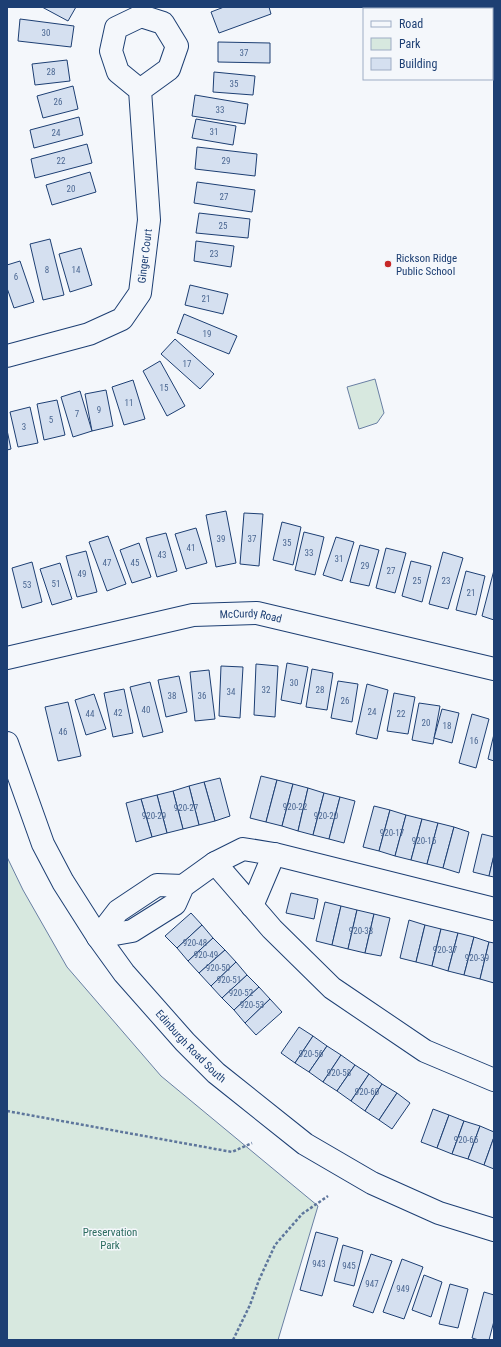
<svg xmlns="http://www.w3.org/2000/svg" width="501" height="1347" font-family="'Roboto Condensed',sans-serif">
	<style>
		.green { fill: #d7e8df; stroke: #687fa3 }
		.building { fill: #d5e0f0; stroke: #1d3f73 }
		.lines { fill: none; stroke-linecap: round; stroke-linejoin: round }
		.minor-casing { stroke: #1d3f73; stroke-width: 24 }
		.major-casing { stroke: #1d3f73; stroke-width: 24 }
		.path { stroke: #5e769c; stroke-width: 2.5; stroke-dasharray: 3 2; stroke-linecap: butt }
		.minor { stroke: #f4f7fb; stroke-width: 22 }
		.major { stroke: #f4f7fb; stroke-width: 22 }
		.poi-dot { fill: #c62828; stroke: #f4f7fb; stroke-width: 1.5 }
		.labels { text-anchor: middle; stroke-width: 3; stroke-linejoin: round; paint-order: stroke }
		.number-label { font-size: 9px; fill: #4b6792 }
		.street-label { font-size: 11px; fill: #1d3f73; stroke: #f4f7fb }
		.poi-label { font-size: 11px; fill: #1d3f73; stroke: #f4f7fb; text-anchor: start }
		.park-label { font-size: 11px; fill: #2c6c60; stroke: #f4f7fb }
	</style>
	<rect width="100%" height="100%" fill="#f4f7fb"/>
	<g class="green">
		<polygon points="375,379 384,413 377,423 359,429 347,387"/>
		<polygon points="7,857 23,890 67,967 161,1076 318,1206 278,1340 7,1340"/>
	</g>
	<g class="building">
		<polygon points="42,7 76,7 68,21"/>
		<polygon points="224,7 269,7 271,14 219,33 211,12"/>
		<polygon points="20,19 74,26 71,47 18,41"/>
		<polygon points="218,42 270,43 270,63 218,62"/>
		<polygon points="67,60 70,81 35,85 32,64"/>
		<polygon points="214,72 255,76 253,95 213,92"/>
		<polygon points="73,86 78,109 43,118 37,96"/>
		<polygon points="195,95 248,104 245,124 192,116"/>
		<polygon points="79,117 83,135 34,148 30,130"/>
		<polygon points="196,119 236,126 233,145 192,138"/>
		<polygon points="87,144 92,163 35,178 31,159"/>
		<polygon points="197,147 257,154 255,176 195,169"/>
		<polygon points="90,172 96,192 52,205 46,185"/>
		<polygon points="197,182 255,190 252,212 194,203"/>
		<polygon points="199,213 250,219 248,238 196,233"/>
		<polygon points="50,239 64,295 43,300 30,244"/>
		<polygon points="196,241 234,246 231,267 194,261"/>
		<polygon points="81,248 92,285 70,292 59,254"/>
		<polygon points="20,261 34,302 14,308 7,288 7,265"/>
		<polygon points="190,285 228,294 223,314 185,305"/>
		<polygon points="184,314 237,336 229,354 177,333"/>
		<polygon points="175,339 214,374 200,389 161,354"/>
		<polygon points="160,361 185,406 167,416 143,371"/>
		<polygon points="133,380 145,419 124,425 112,387"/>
		<polygon points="106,390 113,426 92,431 85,394"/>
		<polygon points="80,391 92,431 73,437 61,397"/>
		<polygon points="57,400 65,435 44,440 37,404"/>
		<polygon points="30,407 38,443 18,447 10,412"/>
		<polygon points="7,430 11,449 7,450"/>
		<polygon points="226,511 236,563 216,567 206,515"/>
		<polygon points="244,513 263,514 259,566 240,564"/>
		<polygon points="282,522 301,527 293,565 273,560"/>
		<polygon points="196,528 207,563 186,569 175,534"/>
		<polygon points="304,532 324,537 315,575 295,570"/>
		<polygon points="166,533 177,571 157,577 146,538"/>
		<polygon points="108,536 126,584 107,591 89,542"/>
		<polygon points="336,537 354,542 342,581 323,575"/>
		<polygon points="139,543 151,577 132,583 120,550"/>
		<polygon points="360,545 379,550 369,586 350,582"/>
		<polygon points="386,548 406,553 395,593 376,588"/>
		<polygon points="86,551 97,592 77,597 66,556"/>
		<polygon points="443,552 463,558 448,609 429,604"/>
		<polygon points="411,561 431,566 422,602 402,596"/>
		<polygon points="32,562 42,602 22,608 12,568"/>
		<polygon points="60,563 72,599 52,605 40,569"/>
		<polygon points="494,570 494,620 482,616"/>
		<polygon points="466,571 485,576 476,615 456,610"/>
		<polygon points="287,663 308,667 301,704 281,700"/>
		<polygon points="256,664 278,666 275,717 254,715"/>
		<polygon points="221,666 243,667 240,718 219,716"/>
		<polygon points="312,669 333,673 327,710 306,707"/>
		<polygon points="209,670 215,719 195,721 190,672"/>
		<polygon points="179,676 187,712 166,717 158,680"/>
		<polygon points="338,681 358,684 352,722 331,718"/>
		<polygon points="150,682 163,732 143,737 130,687"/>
		<polygon points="367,684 388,690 377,739 356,734"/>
		<polygon points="124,689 133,733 113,737 104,693"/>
		<polygon points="394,693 415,697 408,734 387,731"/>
		<polygon points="94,694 106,729 86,735 75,700"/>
		<polygon points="68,702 81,756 58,761 45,707"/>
		<polygon points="419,703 440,706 433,744 412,740"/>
		<polygon points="442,709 459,713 452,743 434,738"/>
		<polygon points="472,714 489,719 476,768 459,763"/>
		<polygon points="494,734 494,761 488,759"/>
		<polygon points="261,776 277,780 266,822 250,818"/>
		<polygon points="220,778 230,816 215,821 204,782"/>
		<polygon points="277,780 293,784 282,826 266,822"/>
		<polygon points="204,782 215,821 199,825 189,786"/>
		<polygon points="293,784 308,788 298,831 282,826"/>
		<polygon points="189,786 199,825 183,829 173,791"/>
		<polygon points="308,788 324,793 313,835 298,831"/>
		<polygon points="173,791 183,829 167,833 157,795"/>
		<polygon points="324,793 340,797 329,839 313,835"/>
		<polygon points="157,795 167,833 152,837 141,799"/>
		<polygon points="340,797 355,801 344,843 329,839"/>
		<polygon points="141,799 152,837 136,842 126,803"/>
		<polygon points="374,806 390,810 379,851 363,847"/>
		<polygon points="390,810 406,815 395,856 379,851"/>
		<polygon points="406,815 422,819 411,860 395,856"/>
		<polygon points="422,819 438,823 427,864 411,860"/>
		<polygon points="438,823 454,827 443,868 427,864"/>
		<polygon points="454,827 469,832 459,873 443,868"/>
		<polygon points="482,834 494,837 494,855 489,876 473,872"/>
		<polygon points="494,855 494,877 489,876"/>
		<polygon points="291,893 318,899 314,919 286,913"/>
		<polygon points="325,902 341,906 332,945 316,941"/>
		<polygon points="341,906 357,910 348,949 332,945"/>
		<polygon points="357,910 374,914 365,953 348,949"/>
		<polygon points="191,913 202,925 177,948 165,936"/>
		<polygon points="374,914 390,918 381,956 365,953"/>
		<polygon points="409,920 425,925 416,962 400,958"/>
		<polygon points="202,925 213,938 188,961 177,948"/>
		<polygon points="425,925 441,929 432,966 416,962"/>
		<polygon points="441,929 458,933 448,971 432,966"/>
		<polygon points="458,933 474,937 464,975 448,971"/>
		<polygon points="474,937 489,942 480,979 464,975"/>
		<polygon points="213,938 225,950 199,973 188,961"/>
		<polygon points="489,942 494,943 494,983 480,979"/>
		<polygon points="225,950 236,962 211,986 199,973"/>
		<polygon points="236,962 247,975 222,998 211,986"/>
		<polygon points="247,975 259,987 234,1010 222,998"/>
		<polygon points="259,987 270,999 245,1023 234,1010"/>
		<polygon points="270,999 282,1012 256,1035 245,1023"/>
		<polygon points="299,1027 313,1036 295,1063 281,1053"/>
		<polygon points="313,1036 327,1046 309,1072 295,1063"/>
		<polygon points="327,1046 341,1055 323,1082 309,1072"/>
		<polygon points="341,1055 355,1065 337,1091 323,1082"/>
		<polygon points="355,1065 369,1074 351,1101 337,1091"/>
		<polygon points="369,1074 382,1084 365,1111 351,1101"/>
		<polygon points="382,1084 397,1093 379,1120 365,1111"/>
		<polygon points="397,1093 410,1103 392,1129 379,1120"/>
		<polygon points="433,1109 449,1115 437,1148 421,1142"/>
		<polygon points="449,1115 464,1121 452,1154 437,1148"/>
		<polygon points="464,1121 480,1126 468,1159 452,1154"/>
		<polygon points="480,1126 494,1132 494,1137 484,1165 468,1159"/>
		<polygon points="494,1137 494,1169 484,1165"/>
		<polygon points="316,1232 338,1238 322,1296 300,1290"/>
		<polygon points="343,1245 363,1251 354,1286 334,1281"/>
		<polygon points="371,1254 392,1261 373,1313 353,1306"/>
		<polygon points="402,1259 423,1267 404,1319 383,1312"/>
		<polygon points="424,1275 442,1282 431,1317 412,1310"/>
		<polygon points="450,1284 468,1289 458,1328 439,1324"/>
		<polygon points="484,1292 494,1295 494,1321 489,1340 479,1340 472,1338"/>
	</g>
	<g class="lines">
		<g class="minor-casing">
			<g id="minor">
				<path id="s1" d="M7 356 89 334 122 319 140 293 149 220 140 90 118 72 111 51 116 28 141 16 163 23 177 46 169 69 140 90"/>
				<path id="s2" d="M7 658 193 615 257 613 494 669"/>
				<polyline points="215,863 272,929 332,988 425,1051 494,1080"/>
				<polyline points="252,906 274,854"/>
				<polyline points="98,937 132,931 175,904 183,886 215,863 243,849 274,854 494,909"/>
				<polyline points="98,937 118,911 157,885 183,886"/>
			</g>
		</g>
		<g class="major-casing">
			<g id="major">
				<path id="s3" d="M7 743 43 844 63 882 98 937 124 973 185 1042 216 1073 305 1144 372 1183 439 1213 494 1230"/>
			</g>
		</g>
		<g class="path">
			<polyline points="7,1111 232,1152 252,1143"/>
			<polyline points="233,1340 250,1305 259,1280 275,1245 302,1214 328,1196"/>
		</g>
		<use href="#minor" class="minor"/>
		<use href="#major" class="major"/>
	</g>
	<circle class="poi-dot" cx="388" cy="264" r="4"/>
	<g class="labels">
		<g class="number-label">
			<text x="46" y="36">30</text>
			<text x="244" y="56">37</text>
			<text x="51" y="75">28</text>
			<text x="234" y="87">35</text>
			<text x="58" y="105">26</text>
			<text x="220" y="113">33</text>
			<text x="214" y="135">31</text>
			<text x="56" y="136">24</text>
			<text x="61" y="164">22</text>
			<text x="226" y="164">29</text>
			<text x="71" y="192">20</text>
			<text x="224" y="200">27</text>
			<text x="223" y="229">25</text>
			<text x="214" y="257">23</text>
			<text x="47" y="273">8</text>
			<text x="76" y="273">14</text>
			<text x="16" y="280">6</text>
			<text x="206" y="302">21</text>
			<text x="207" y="337">19</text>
			<text x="187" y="367">17</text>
			<text x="164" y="391">15</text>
			<text x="129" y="406">11</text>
			<text x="99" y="413">9</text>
			<text x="77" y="417">7</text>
			<text x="51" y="423">5</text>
			<text x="24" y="430">3</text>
			<text x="221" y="542">39</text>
			<text x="252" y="542">37</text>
			<text x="287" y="546">35</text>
			<text x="191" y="551">41</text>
			<text x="309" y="556">33</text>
			<text x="162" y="558">43</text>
			<text x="339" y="562">31</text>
			<text x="107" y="566">47</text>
			<text x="135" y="566">45</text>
			<text x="365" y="569">29</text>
			<text x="391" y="574">27</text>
			<text x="82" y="577">49</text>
			<text x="417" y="584">25</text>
			<text x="446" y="584">23</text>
			<text x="56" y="587">51</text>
			<text x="27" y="588">53</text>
			<text x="471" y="596">21</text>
			<text x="294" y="686">30</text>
			<text x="266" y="693">32</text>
			<text x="320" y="693">28</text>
			<text x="231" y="695">34</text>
			<text x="172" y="699">38</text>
			<text x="202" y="699">36</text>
			<text x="345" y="704">26</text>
			<text x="146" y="713">40</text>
			<text x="372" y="715">24</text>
			<text x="118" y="716">42</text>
			<text x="90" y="717">44</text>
			<text x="401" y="717">22</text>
			<text x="426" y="726">20</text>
			<text x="447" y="729">18</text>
			<text x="63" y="735">46</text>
			<text x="474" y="744">16</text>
			<text x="295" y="810">920-22</text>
			<text x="186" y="811">920-27</text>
			<text x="154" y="819">920-29</text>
			<text x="326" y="819">920-20</text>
			<text x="392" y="836">920-17</text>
			<text x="424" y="844">920-15</text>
			<text x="361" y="934">920-33</text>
			<text x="195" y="946">920-48</text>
			<text x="445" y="953">920-37</text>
			<text x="206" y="958">920-49</text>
			<text x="477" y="961">920-39</text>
			<text x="218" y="971">920-50</text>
			<text x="229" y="983">920-51</text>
			<text x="241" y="996">920-52</text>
			<text x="252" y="1008">920-53</text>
			<text x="311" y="1057">920-56</text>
			<text x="339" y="1076">920-58</text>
			<text x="367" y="1095">920-60</text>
			<text x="466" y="1143">920-65</text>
			<text x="319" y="1267">943</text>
			<text x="349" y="1269">945</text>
			<text x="372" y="1287">947</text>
			<text x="403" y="1292">949</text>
		</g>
		<g class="street-label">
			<text dy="4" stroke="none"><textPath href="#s1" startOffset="190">Ginger Court</textPath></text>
			<text dy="4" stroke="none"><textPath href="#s2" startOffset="249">McCurdy Road</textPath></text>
			<text dy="4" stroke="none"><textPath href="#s3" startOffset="359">Edinburgh Road South</textPath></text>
		</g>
		<g class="poi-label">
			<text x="396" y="262">Rickson Ridge<tspan x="396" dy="13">Public School</tspan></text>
		</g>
		<g class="park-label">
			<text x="110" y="1236">Preservation<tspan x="110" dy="13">Park</tspan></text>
		</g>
	</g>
	<rect width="501" height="1347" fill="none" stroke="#1d3f73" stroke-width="16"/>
	<rect x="363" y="8" width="130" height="72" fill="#f4f7fb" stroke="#9eadc5"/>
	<rect x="371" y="21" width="20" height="6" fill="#f4f7fb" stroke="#9eadc5"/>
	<text x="399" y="28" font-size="12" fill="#1d3f73">Road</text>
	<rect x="371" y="38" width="20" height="12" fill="#d7e8df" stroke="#9eadc5"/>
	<text x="399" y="48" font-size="12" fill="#1d3f73">Park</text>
	<rect x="371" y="58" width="20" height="12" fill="#d5e0f0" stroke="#9eadc5"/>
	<text x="399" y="68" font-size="12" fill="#1d3f73">Building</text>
</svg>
